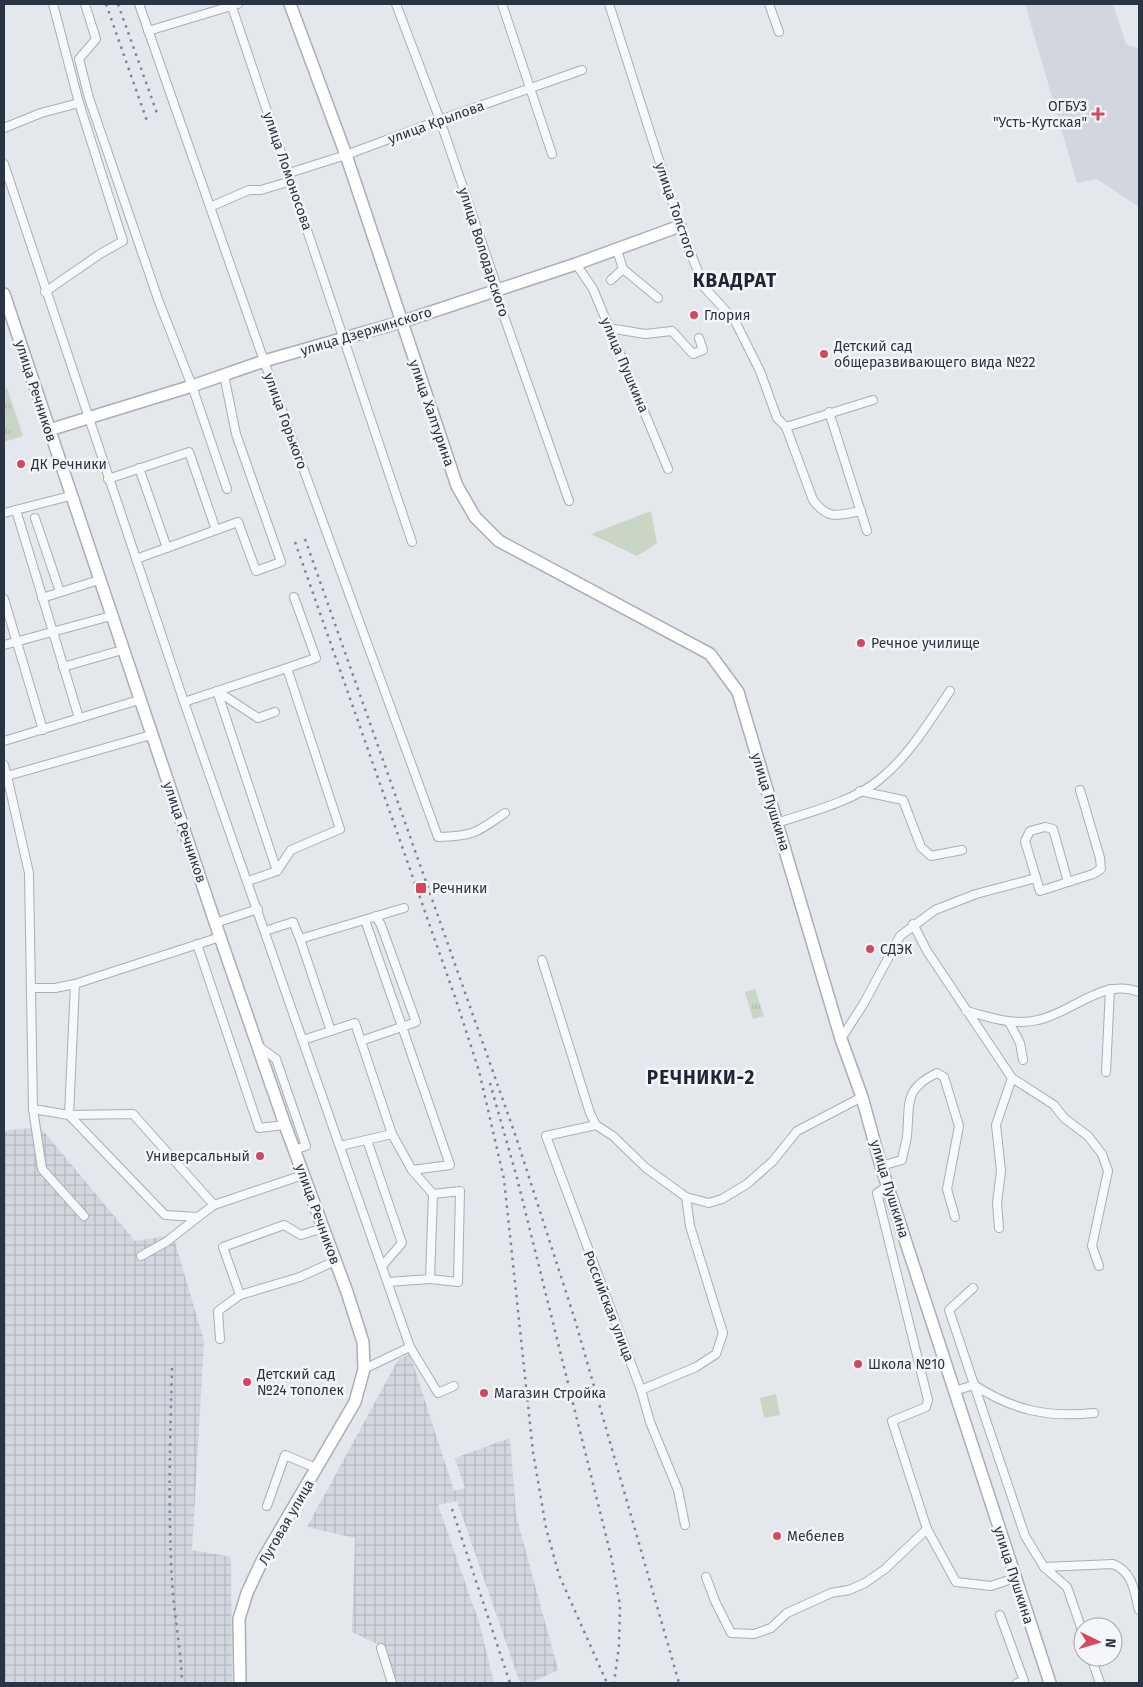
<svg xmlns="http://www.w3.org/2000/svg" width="1143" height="1687" font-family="'Fira Sans',sans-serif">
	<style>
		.built { fill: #d2d6de }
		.industrial { fill: url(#industrial-grid) }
		.grass { fill: url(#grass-tufts) }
		.garden { fill: #c9d6c5 }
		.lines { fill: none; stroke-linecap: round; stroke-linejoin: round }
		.street-casing { stroke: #a9aeb7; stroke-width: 10 }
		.secondary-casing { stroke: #a9aeb7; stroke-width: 14 }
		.street { stroke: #f7f8fa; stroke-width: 8 }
		.secondary { stroke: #fff; stroke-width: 11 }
		.rail { stroke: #7d8696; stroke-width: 2.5; stroke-dasharray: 2.5 5; stroke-linecap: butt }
		.poi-dot { fill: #d1495b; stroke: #f4f6f9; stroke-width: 2 }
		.labels { text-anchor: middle; stroke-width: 5; stroke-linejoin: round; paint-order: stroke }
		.poi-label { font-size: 14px; fill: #2b3445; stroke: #f4f6f9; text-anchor: start }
		.street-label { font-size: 14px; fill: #2b3445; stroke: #f4f6f9 }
		.district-label { font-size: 19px; font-weight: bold; letter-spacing: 1px; fill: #1d2536; stroke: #f4f6f9 }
	</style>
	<defs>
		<pattern id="industrial-grid" width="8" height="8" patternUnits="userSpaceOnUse" patternTransform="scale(1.25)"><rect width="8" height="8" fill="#d2d6de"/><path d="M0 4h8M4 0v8" fill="none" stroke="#b4b8c0"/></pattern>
		<pattern id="grass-tufts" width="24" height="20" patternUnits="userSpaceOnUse" patternTransform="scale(1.25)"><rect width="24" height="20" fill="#c9d6c5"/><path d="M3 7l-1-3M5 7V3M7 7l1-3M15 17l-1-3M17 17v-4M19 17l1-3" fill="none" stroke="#adb8ab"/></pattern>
	</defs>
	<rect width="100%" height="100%" fill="#e4e7ec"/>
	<polygon class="built" points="1025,4 1113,4 1126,44 1139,49 1139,207 1097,179 1077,183"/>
	<g class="industrial">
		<polygon points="40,1127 135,1241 173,1235 204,1341 192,1550 231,1557 232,1683 4,1683 4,1131"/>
		<polygon points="410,1354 454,1491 465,1488 455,1458 510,1438 516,1515 558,1670 530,1683 520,1683 457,1501 438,1505 479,1622 494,1683 390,1683 377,1644 352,1632 355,1538 307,1527 398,1360"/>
	</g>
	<g class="grass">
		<polygon points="7,388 23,436 4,442 4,389"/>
		<polygon points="755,989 764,1016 753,1019 745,992"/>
	</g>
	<g class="garden">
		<polygon points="651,511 657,543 637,556 591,534"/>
		<polygon points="776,1394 780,1415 764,1418 760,1398"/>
	</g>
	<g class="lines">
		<g class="street-casing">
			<g id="street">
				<polyline points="85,4 96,39 79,59 89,98 159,302 192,386 227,489"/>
				<path d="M139 4 264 361 438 837C474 836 476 833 505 813"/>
				<polyline points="231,4 412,542"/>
				<polyline points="396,4 440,120 497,287 495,291 569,501"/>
				<polyline points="502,4 552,154"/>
				<path d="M609 4 680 226 704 287 735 321 760 371 777 418 786 427 813 500C829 521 838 515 861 511"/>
				<polyline points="769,4 779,32"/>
				<polyline points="148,31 238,4"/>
				<polyline points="4,128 41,113 79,103"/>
				<polyline points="4,164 184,702 410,1347 438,1393 454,1386"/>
				<polyline points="289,173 346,155 440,120 582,70"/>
				<polyline points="210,207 249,190 261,190 291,181"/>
				<polyline points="617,250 623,269 658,298"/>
				<polyline points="576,264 593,289 668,469"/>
				<polyline points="611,280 623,269"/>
				<polyline points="45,292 100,254 123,241 79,103 53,4"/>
				<polyline points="609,328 645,334 672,331 693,354 703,350 699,338"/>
				<polyline points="829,412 867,531"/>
				<polyline points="786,427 873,400"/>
				<polyline points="139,468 167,548"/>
				<polyline points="108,479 189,452 216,530 136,559"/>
				<polyline points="16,510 79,718"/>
				<polyline points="4,513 70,496"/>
				<polyline points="35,518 60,592"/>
				<polyline points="216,530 238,522 256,571 281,562 236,434 224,375"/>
				<polyline points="42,598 99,580"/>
				<polyline points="4,599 43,730"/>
				<polyline points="4,645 111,616"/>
				<polyline points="63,667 122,650"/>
				<polyline points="287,668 316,658 294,597"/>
				<polyline points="217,691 277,871"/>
				<polyline points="217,691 258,718 275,712"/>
				<polyline points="184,702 287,668 340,829 291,850 277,871 248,881"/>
				<polyline points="4,741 139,700"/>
				<polyline points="4,765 7,776"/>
				<polyline points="860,791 903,800 921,847 931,856 962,850"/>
				<path d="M777 823C809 812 852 802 879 780 909 756 929 722 950 691"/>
				<polyline points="1068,882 1053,829 1045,827 1030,831 1025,841 1040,891 1093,874 1101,869 1100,858 1080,790"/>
				<polyline points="215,923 258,909"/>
				<polyline points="913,924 927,951 1012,1078 1054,1105 1064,1118 1088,1136 1102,1154 1108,1171 1092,1246 1099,1266"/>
				<polyline points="265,931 293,922 300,939 404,908"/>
				<polyline points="300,939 331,1031"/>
				<polyline points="197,944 259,1128 285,1125"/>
				<polyline points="542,960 590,1113 596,1125 613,1136 646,1168 686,1197 709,1203 722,1199 747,1184 773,1161 797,1131 862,1097"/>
				<polyline points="75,984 69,1115 133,1114 214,1205"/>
				<polyline points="32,988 55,988 75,984 220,937"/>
				<path d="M966 1011C990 1017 1013 1026 1038 1020 1072 1013 1103 977 1139 992"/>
				<polyline points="1009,1022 1020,1043 1023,1060"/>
				<polyline points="841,1039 864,1003 900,936 935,910 976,894 1036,878"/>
				<polyline points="303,1040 355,1023 361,1041 416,1022 381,925 376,916"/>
				<polyline points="361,1041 392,1134"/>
				<polyline points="257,1045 276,1059 306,1146 294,1150"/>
				<polyline points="1106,1072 1110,989"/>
				<polyline points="33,1109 69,1115 165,1215 198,1217 214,1205 303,1175"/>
				<polyline points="596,1125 546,1136 641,1390 650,1422 678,1490 685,1525"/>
				<polyline points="367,1140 402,1243 382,1266"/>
				<polyline points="340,1146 392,1134 412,1170 450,1165 365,920"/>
				<path d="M881 1166 902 1160C903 1152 906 1144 907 1136 910 1104 903 1089 937 1073L944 1077 959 1126 947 1189 955 1217"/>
				<polyline points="888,1186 877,1193 928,1400 926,1407 892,1421 927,1529 956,1582 991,1586 1015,1578"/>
				<polyline points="84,1216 42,1169 33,1109 29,873 7,776 151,735"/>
				<polyline points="323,1228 301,1235 284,1225 223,1247 240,1295 300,1277 335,1261"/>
				<polyline points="999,1228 997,1203 1001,1171 996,1125 1012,1078"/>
				<polyline points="141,1256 166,1242 198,1217"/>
				<polyline points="430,1279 458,1282 460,1191 433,1194"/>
				<polyline points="388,1282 430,1279 433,1194 412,1170"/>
				<path d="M973 1288 949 1310 1025 1536 1044 1567 1113 1564C1133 1572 1134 1591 1139 1610"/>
				<polyline points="220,1339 218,1311 240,1295"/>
				<polyline points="364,1369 410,1347"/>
				<polyline points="641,1390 696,1367 716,1354 723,1333 690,1226 686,1197"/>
				<path d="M954 1391 974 1385C1013 1410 1047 1418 1094 1413"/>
				<polyline points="267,1506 285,1455 316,1468"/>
				<polyline points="1044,1567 1067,1587 1083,1633"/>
				<polyline points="706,1577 715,1601 731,1633 754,1634 771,1628 787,1613 831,1593 849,1590 865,1583 885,1569 927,1529"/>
				<polyline points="1000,1615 1024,1681 1017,1683"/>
				<polyline points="381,1648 392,1683"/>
				<polyline points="1091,1657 1100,1683"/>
			</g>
		</g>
		<g class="secondary-casing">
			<g id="secondary">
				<polyline points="290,4 346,155 457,486 475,517 499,541 710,654 738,692 841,1039 862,1097 881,1166 1050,1683"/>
				<polyline points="4,294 220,937 285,1125 347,1292 363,1342 364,1369 355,1402 262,1561 247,1593 239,1619 240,1683"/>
				<polyline points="49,430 192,386 264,361 401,322 576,264 680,226"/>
			</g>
		</g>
		<use href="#street" class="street"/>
		<use href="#secondary" class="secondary"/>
		<g class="rail">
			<polyline points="106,4 147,121"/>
			<polyline points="118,4 158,116"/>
			<polyline points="305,539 516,1137 575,1320 679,1683"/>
			<polyline points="295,542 456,1000 479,1071 504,1179 533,1452 546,1528 559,1575 607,1683"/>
			<polyline points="490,1083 517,1178 611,1556 620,1605 619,1646 614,1683"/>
			<path d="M172 1368C170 1440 168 1509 172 1581 174 1615 181 1649 182 1683"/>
			<polyline points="452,1509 510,1683"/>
		</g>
	</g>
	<g class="poi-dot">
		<path d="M1095.5 106.5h5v5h5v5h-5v5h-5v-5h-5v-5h5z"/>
		<circle cx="694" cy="315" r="5"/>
		<circle cx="824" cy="354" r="5"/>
		<circle cx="21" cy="464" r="5"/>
		<circle cx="861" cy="643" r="5"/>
		<rect x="415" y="882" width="12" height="12" rx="2.5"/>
		<circle cx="870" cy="949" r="5"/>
		<circle cx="260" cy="1156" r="5"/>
		<circle cx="858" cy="1364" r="5"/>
		<circle cx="247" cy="1382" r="5"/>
		<circle cx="484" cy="1393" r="5"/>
		<circle cx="777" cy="1536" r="5"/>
	</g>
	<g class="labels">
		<g class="poi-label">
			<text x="1087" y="111" text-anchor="end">ОГБУЗ<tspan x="1087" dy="16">"Усть-Кутская"</tspan></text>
			<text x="704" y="320">Глория</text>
			<text x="834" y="351">Детский сад<tspan x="834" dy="16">общеразвивающего вида №22</tspan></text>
			<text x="31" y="469">ДК Речники</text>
			<text x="871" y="648">Речное училище</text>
			<text x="432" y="893">Речники</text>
			<text x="880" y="954">СДЭК</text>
			<text x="250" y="1161" text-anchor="end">Универсальный</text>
			<text x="868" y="1369">Школа №10</text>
			<text x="257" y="1379">Детский сад<tspan x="257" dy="16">№24 тополек</tspan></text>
			<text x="494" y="1398">Магазин Стройка</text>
			<text x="787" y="1541">Мебелев</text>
		</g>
		<g class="street-label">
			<text transform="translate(436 122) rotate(-20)" y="5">улица Крылова</text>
			<text transform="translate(288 171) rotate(71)" y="5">улица Ломоносова</text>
			<text transform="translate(676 210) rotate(71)" y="5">улица Толстого</text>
			<text transform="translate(484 252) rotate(72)" y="5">улица Володарского</text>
			<text transform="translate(366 331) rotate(-17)" y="5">улица Дзержинского</text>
			<text transform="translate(625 365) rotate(67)" y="5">улица Пушкина</text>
			<text transform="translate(36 391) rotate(72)" y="5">улица Речников</text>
			<text transform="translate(432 413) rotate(71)" y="5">улица Халтурина</text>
			<text transform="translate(286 421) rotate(70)" y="5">улица Горького</text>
			<text transform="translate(771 802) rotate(73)" y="5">улица Пушкина</text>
			<text transform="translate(185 832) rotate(71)" y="5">улица Речников</text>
			<text transform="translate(890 1189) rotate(73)" y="5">улица Пушкина</text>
			<text transform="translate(318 1214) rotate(70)" y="5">улица Речников</text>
			<text transform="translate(609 1306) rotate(69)" y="5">Российская улица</text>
			<text transform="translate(286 1522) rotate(-60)" y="5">Луговая улица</text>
			<text transform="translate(1014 1575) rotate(72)" y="5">улица Пушкина</text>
		</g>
		<g class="district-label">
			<text x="735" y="287">КВАДРАТ</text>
			<text x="701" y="1084">РЕЧНИКИ-2</text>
		</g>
	</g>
	<rect width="1143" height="1687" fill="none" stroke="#2b3445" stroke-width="10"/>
	<g transform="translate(1098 1642) rotate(95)"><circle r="24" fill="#f4f6f9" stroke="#a4a8b1"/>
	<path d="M0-4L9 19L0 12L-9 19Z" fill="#d1495b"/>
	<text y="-8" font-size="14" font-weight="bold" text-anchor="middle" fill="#2b3445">N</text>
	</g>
</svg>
